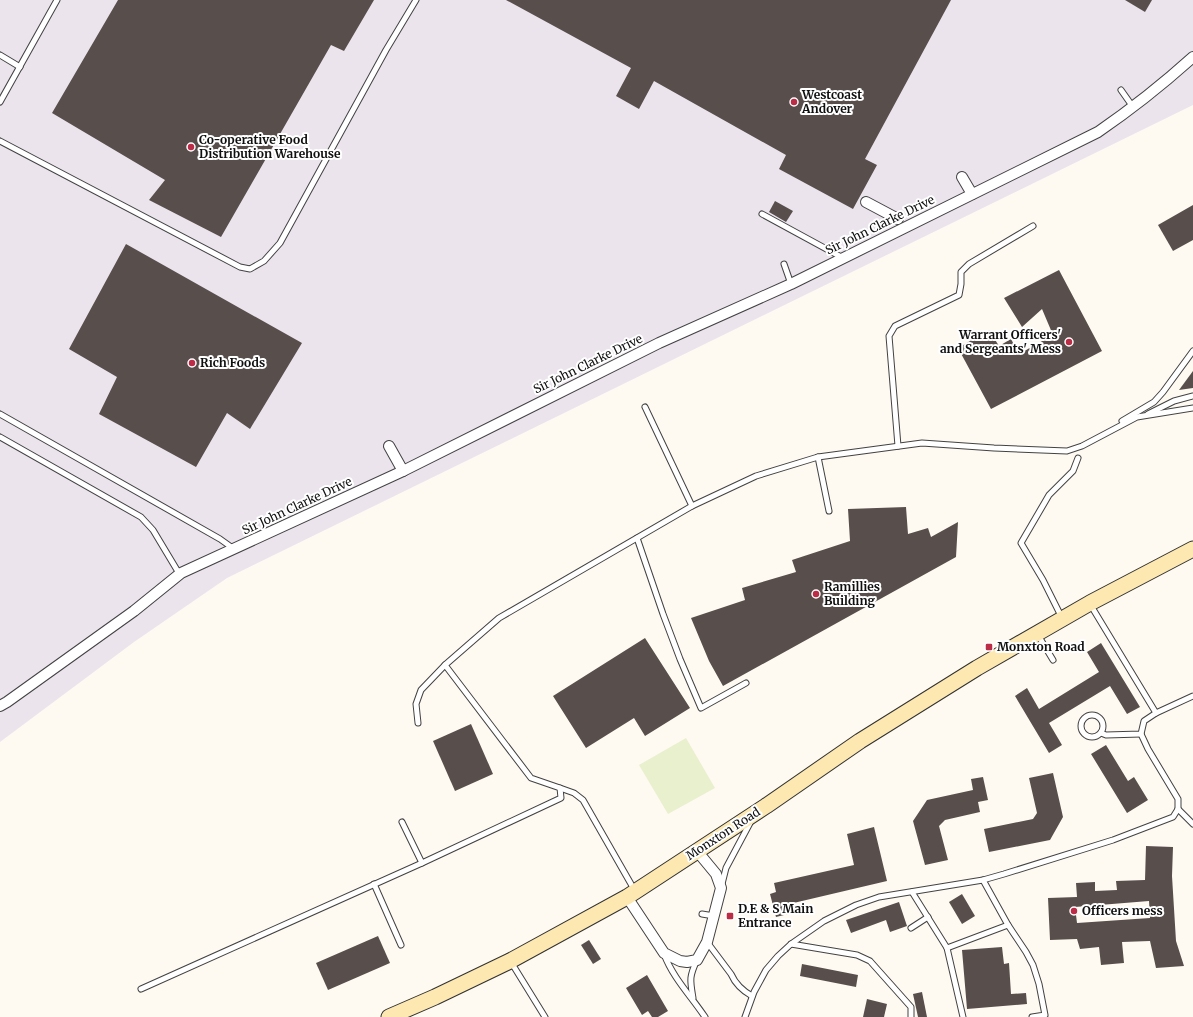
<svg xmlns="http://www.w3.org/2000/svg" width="1193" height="1017" font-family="Merriweather,serif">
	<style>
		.industrial { fill: #ebe4ed }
		.pitch { fill: #e9f0ce }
		.building { fill: #584f4c; fill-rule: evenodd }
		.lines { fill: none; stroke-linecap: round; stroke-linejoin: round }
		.lane-casing { stroke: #424242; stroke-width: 7 }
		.street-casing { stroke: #424242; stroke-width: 12 }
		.secondary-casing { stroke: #313131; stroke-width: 17 }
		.lane { stroke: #fff; stroke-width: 5 }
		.street { stroke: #fff; stroke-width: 10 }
		.secondary { stroke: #fce8b0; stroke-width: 15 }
		.poi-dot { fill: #bb2c47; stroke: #fff; stroke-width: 1.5 }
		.labels { text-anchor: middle; stroke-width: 4; stroke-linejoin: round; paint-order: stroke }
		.poi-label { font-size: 12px; font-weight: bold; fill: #0f0f0f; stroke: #fff; text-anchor: start }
		.street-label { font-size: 12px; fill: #0f0f0f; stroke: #fff }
	</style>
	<rect width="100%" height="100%" fill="#fefaf2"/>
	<polygon class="industrial" points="0,0 1193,0 1193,105 227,578 134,642 0,742"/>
	<polygon class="pitch" points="686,738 715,788 668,814 639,765"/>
	<g class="building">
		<polygon points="118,0 374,0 344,51 331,45 221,237 149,200 165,180 52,113"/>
		<polygon points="506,0 951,0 865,159 877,165 853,209 779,169 786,155 654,81 639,109 616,96 631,68"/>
		<polygon points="1125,0 1152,0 1145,12"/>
		<polygon points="775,201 793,211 786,222 769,212"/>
		<polygon points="1193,205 1193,240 1173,251 1158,225"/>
		<polygon points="126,244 302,343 250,429 227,413 196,467 99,414 117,377 69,349"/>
		<polygon points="1059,270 1102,351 991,409 958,348 989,330 999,346 1011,339 1019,354 1053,335 1042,309 1022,327 1004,298"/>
		<polygon points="1193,371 1193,388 1179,390"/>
		<polygon points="906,507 908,534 928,528 931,537 958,522 956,557 723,686 709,661 691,618 745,600 742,588 796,572 792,560 850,541 848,509"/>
		<polygon points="645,638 690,708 645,736 634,718 586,748 553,696"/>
		<polygon points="1101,643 1140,707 1127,714 1110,686 1049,723 1062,745 1049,753 1015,696 1027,688 1039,709 1099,672 1087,652"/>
		<polygon points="471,724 493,774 455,791 433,741"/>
		<polygon points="1106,745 1128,781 1134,777 1148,800 1127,813 1091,754"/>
		<polygon points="1053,773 1063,817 1050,840 989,852 984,829 1033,819 1037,813 1029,778"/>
		<polygon points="983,777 988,800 978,802 980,812 945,820 939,826 948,860 925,865 913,821 927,800 973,790 971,779"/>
		<polygon points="874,827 887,881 785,905 788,914 776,917 770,894 776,892 774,883 854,865 847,834"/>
		<path d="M1146 846 1173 847 1172 876 1176 941 1184 966 1156 968 1150 941 1122 942 1124 963 1101 965 1099 947 1080 949 1077 939 1050 940 1048 898 1077 897 1076 883 1095 882V891L1117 890 1116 881 1145 880ZM1149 901 1150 918 1077 923 1075 907Z"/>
		<polygon points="962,894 975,916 962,924 949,902"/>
		<polygon points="899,902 907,926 890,932 886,920 851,933 846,920"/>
		<polygon points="378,936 390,963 328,990 316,963"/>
		<polygon points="589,940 601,959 593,964 581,945"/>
		<polygon points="1002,947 1004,964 1009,963 1011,994 1026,993 1027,1004 967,1009 962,950"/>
		<polygon points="802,964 858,975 856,987 800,976"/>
		<polygon points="647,975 668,1011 658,1017 652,1017 648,1011 642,1015 626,988"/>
		<polygon points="922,992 927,1017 918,1017 913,994"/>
		<polygon points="867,999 887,1004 884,1017 863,1017"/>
	</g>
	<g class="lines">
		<g class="lane-casing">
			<g id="lane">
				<polyline points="0,55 20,67"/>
				<polyline points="1121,90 1133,107"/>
				<polyline points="0,102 57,0"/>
				<polyline points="0,141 240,267 250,269 264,261 280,243 386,50 416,0"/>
				<polyline points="762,214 843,258"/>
				<polyline points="784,264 791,284"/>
				<polyline points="645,407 692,506"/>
				<polyline points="0,414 220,539 234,549"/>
				<polyline points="1148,414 1174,401 1193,396"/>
				<polyline points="1122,421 1154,402 1163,392 1193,351"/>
				<polyline points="0,437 141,517 153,530 177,570"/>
				<polyline points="898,446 889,336 895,326 959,295 961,284 961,272 969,264 1033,226"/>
				<polyline points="818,457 829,511"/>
				<polyline points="637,538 663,614 680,659 701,708 746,683"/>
				<polyline points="1090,604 1156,713"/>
				<polyline points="1062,618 1043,580 1021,543 1049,495 1073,471 1078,458"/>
				<polyline points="1038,635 1053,660"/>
				<circle cx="1092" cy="726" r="11"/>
				<polyline points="418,723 416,704 421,690 445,665"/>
				<polyline points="1101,733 1106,735 1141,734 1144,721 1156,713 1193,696"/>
				<polyline points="560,788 574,793 583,800 635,891"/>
				<polyline points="1178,809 1193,824"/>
				<polyline points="402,822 422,863 561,798 560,788 531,778 445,665 499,618 692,506 756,476 818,457 922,443 994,448 1067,451 1082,446 1137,417 1193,408"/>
				<polyline points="983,880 1008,925 1026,952 1033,965 1039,984 1045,1015 1032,1017"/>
				<polyline points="374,884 401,945"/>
				<polyline points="722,884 726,868 750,823"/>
				<polyline points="912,892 947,948 963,1017"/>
				<polyline points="702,914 714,916"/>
				<polyline points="911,928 928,917"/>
				<path d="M707 942 731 974C735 983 743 991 752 996"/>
				<polyline points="791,944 857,955 870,961 911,1007 911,1017"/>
				<polyline points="947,948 1008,925"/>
				<path d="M664 954C673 978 691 996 705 1017"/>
				<polyline points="511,962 545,1017"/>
				<polyline points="141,989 422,863"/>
				<path d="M693 998C690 980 689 977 697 960"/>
				<polyline points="745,1017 754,992 766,970 778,956 791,944 824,921 856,905 879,897 983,880 1004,874 1113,840 1173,817 1178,809 1178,799 1148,749 1141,734"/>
			</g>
		</g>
		<g class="street-casing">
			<g id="street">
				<polyline points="962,177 972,194"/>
				<polyline points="866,202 898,219"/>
				<polyline points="389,446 403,471"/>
				<path d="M0 706 7 702 134 611 181 573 403 471 659 343 791 284 1098 132C1133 108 1162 85 1193 57"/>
				<polyline points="627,897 664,953 680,961 687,962 697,960 707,942 721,888 716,874 697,851"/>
			</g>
		</g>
		<g class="secondary-casing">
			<polyline id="secondary" points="389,1017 435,997 510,961 627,897 766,806 860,741 977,668 1090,603 1193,549"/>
		</g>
		<use href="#lane" class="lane"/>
		<use href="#street" class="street"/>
		<use href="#secondary" class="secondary"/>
	</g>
	<g class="poi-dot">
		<circle cx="794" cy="102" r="4"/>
		<circle cx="191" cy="147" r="4"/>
		<circle cx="1069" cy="342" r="4"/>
		<circle cx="192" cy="363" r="4"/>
		<circle cx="816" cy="594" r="4"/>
		<rect x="985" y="643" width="8" height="8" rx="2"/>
		<circle cx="1074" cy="911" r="4"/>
		<rect x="726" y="912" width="8" height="8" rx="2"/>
	</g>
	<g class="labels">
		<g class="poi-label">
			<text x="802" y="99">Westcoast<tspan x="802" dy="14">Andover</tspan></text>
			<text x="199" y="144">Co-operative Food<tspan x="199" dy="14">Distribution Warehouse</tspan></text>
			<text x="1061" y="339" text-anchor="end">Warrant Officers'<tspan x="1061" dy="14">and Sergeants' Mess</tspan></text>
			<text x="200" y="367">Rich Foods</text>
			<text x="824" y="591">Ramillies<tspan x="824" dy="14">Building</tspan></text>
			<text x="997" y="651">Monxton Road</text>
			<text x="738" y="913">D.E &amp; S Main<tspan x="738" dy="14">Entrance</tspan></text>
			<text x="1082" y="915">Officers mess</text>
		</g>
		<g class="street-label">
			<text transform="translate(880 225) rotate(-26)" y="4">Sir John Clarke Drive</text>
			<text transform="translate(588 364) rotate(-26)" y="4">Sir John Clarke Drive</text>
			<text transform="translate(297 506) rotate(-25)" y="4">Sir John Clarke Drive</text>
			<text transform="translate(723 834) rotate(-33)" y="4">Monxton Road</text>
		</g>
	</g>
</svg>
